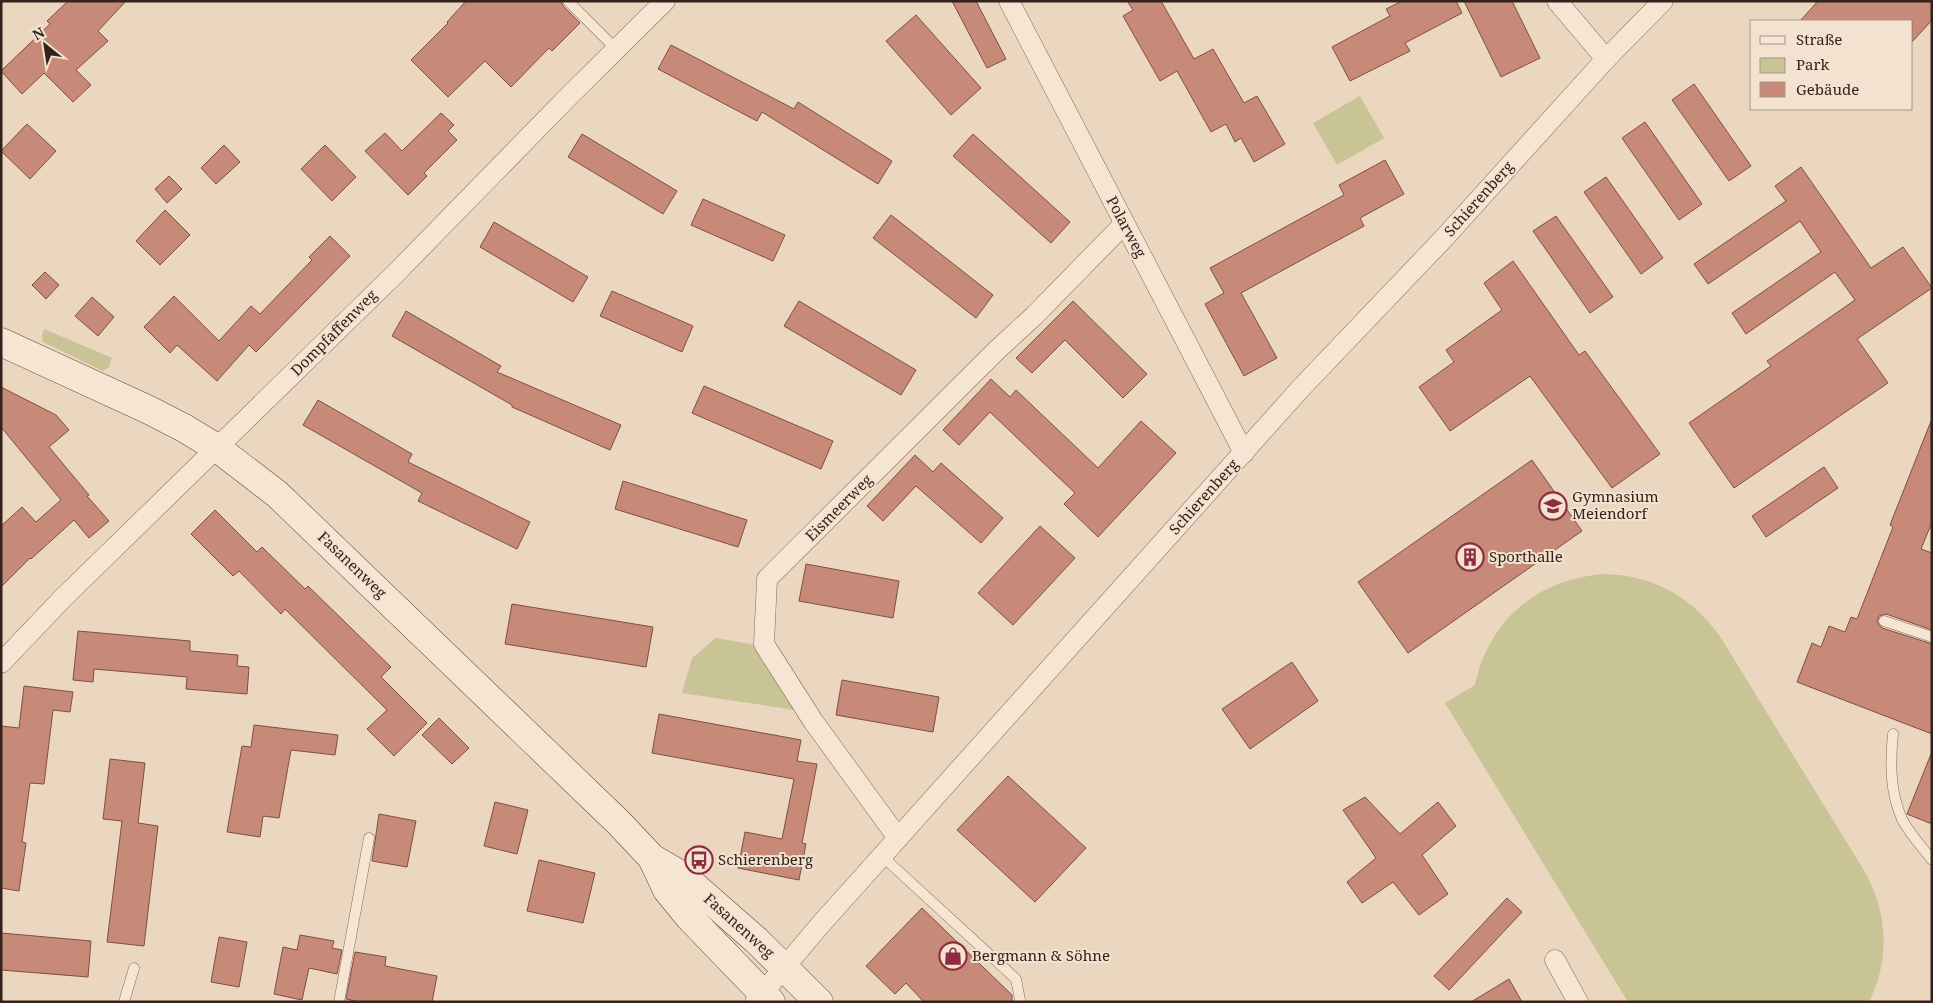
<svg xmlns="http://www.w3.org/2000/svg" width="1933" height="1003" font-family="'Noto Serif',serif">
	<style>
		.green { fill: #c8c495 }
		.building { fill: #c78a78; stroke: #804e41 }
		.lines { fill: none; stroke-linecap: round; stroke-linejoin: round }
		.service-casing { stroke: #836759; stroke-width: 11 }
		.minor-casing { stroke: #836759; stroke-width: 21 }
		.secondary-casing { stroke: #64493d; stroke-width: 29 }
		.service { stroke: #f6e5d3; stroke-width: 10 }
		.minor { stroke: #f6e5d3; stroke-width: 20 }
		.secondary { stroke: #f6e5d3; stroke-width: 28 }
		.labels { text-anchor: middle; stroke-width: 4; stroke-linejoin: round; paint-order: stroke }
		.street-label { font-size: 15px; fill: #33231d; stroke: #f3e2cf }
		.poi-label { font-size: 15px; fill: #33231d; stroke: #f3e2cf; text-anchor: start }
	</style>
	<rect width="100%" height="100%" fill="#ebd6c0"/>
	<g class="green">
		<polygon points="1360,96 1384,138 1337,165 1313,123"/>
		<polygon points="44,329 112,358 109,367 103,371 43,342 42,336"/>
		<path d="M1604 574C1653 575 1693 597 1721 638L1865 872C1888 913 1890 960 1869 1002H1628L1445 703 1475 685C1489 620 1537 579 1604 574Z"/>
		<polygon points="716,638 756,645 795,710 682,693 692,658"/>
	</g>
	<g class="building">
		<polygon points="68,1 126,1 98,31 108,41 76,70 91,85 73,102 44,73 22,94 1,71 50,24 47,21"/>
		<polygon points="466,1 561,1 563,6 580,23 552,51 549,48 511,87 485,61 448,97 411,60 448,23 447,22"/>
		<polygon points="952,1 976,1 1006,59 987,68"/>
		<polygon points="1127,1 1161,1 1194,59 1213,49 1244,103 1257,96 1285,144 1254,162 1241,138 1235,142 1226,124 1211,132 1177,71 1160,81 1123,16 1133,10"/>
		<polygon points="1402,1 1456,1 1462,13 1405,43 1410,51 1350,81 1332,47 1390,16 1386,9"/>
		<polygon points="1464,1 1512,1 1540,58 1501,77"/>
		<polygon points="1818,1 1932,1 1932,20 1912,42 1912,21 1800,21"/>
		<polygon points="916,15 981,88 951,115 886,41"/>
		<polygon points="671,45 794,109 798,102 892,161 878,184 762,112 757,121 658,69"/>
		<polygon points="1694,84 1751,166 1729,181 1672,100"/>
		<polygon points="441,113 454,125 448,131 457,140 424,173 427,176 408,195 365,151 385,133 402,151"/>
		<polygon points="1645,122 1702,204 1679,220 1622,138"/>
		<polygon points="27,124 56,151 30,179 1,151"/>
		<polygon points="582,134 677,191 663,214 568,157"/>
		<polygon points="973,134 1070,222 1051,243 953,156"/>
		<polygon points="224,145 240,162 216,184 201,168"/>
		<polygon points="325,145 356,177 332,201 301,169"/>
		<polygon points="1385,160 1404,194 1360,218 1364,226 1241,293 1277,358 1244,376 1205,304 1224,293 1210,268 1344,195 1339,185"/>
		<polygon points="1801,167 1871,268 1903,247 1932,288 1857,339 1888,383 1734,488 1689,423 1771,366 1767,361 1855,300 1835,272 1746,334 1732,313 1821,252 1800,221 1708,284 1694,264 1786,201 1775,186"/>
		<polygon points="169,176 182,189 167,203 155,189"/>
		<polygon points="1606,177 1663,258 1641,274 1584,192"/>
		<polygon points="703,199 785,235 773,261 691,225"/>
		<polygon points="165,210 190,235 160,265 136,241"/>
		<polygon points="891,215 993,295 976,318 873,238"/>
		<polygon points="1556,216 1613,297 1590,313 1533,231"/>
		<polygon points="494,222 588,277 573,302 480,247"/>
		<polygon points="330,236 350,256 256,352 249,345 217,381 177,345 170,353 144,327 174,296 219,341 251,306 260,314 312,260 309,257"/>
		<polygon points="1513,261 1579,355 1585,351 1660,454 1612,488 1530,376 1450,431 1419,387 1454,362 1446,350 1502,310 1484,283"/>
		<polygon points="45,272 59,285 46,299 32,285"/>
		<polygon points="612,291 693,326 682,352 600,316"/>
		<polygon points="92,297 114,317 98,336 75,316"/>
		<polygon points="799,301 916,370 901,395 784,326"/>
		<polygon points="1073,301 1147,374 1123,398 1065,340 1032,373 1016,358"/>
		<polygon points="406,311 501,366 497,372 621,425 610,450 512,407 512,405 392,336"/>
		<polygon points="991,379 1010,397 1016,390 1098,468 1141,421 1176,453 1098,537 1064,504 1075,493 990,412 959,445 943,430"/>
		<polygon points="704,386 833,441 821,469 692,413"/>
		<polygon points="1,387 56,415 69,430 49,447 89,495 87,496 109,521 89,538 74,520 31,559 30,558 1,587 1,526 22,507 36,522 61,500 1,427"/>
		<polygon points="318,400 412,454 408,462 530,522 517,549 418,501 422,493 303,425"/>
		<polygon points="1931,421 1932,522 1921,549 1932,553 1932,630 1886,614 1879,616 1877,622 1882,628 1932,644 1932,734 1797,682 1812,643 1821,647 1829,626 1845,632 1851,617 1857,619 1893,527 1890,525"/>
		<polygon points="915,455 933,472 941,463 1003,518 981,543 916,486 883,521 867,506"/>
		<polygon points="1532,460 1582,531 1408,653 1358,582"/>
		<polygon points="1824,467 1838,488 1766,537 1752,516"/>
		<polygon points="623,481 747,520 738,547 615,509"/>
		<polygon points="215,510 257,552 262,547 305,589 308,586 391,667 381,677 427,723 394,756 367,729 387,710 285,609 281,614 239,571 233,576 191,534"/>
		<polygon points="1040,526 1075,558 1013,625 978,593"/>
		<polygon points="806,564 899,581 893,618 799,601"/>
		<polygon points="512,604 653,627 646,667 505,644"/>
		<polygon points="78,631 190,641 190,651 238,655 237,666 249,667 247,694 186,689 187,677 94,669 93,682 73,680"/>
		<polygon points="1292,662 1318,701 1250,749 1222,709"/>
		<polygon points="842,680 939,697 933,732 836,715"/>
		<polygon points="24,686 73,692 70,712 53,710 44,784 30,783 22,842 26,843 19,891 1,888 1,726 19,728"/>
		<polygon points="659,714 801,740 797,761 817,764 802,843 806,844 799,880 738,868 745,832 782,839 794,779 652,753"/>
		<polygon points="439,718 469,748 452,764 422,735"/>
		<polygon points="254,725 338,735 335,755 291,750 279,818 263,816 260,837 227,832 242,746 251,747"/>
		<polygon points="1931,754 1932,754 1932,824 1907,814"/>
		<polygon points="110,759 145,763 138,823 158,826 144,946 107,942 122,821 103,819"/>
		<polygon points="1008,776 1086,848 1035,902 957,830"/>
		<polygon points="1365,797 1400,834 1438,802 1456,826 1422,855 1448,894 1419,915 1393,882 1362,903 1347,882 1376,858 1343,810"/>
		<polygon points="495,802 528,810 517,854 484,846"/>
		<polygon points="379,814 416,821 407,867 372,861"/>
		<polygon points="539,860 595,873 583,923 527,911"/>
		<polygon points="1507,898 1522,912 1449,990 1434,976"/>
		<polygon points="922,908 1012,995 1012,1002 924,1002 906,983 895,994 866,966"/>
		<polygon points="1,933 91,941 88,977 1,970"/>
		<polygon points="300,935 334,941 332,948 342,950 337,974 309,968 302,1000 274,994 283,947 297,950"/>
		<polygon points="219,937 247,942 239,987 211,982"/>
		<polygon points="355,952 386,957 385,966 437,976 432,1002 360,1002 346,999"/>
		<polygon points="1509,979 1522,1002 1471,1002"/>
	</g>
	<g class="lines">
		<g class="service-casing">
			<g id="service">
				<polyline points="568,1 617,50"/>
				<polyline points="1884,621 1932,637"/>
				<path d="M1893 734C1890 763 1890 792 1902 819 1909 833 1922 847 1932 860"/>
				<polyline points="882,856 1016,979 1020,1000 1019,1002"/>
				<polyline points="124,1002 134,968"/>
				<polyline points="339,1002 369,838"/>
			</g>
		</g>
		<g class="minor-casing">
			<g id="minor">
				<polyline points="1009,1 1244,453"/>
				<polyline points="1557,1 1606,59"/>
				<polyline points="1,663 63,598 396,273 568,97 665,1"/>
				<polyline points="898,838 813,721 764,644 767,579 998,349 1034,316 1124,224"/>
				<polyline points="1555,960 1578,1002"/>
				<polyline points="755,1002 821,924 1301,388 1445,237 1606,59 1663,1"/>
			</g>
		</g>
		<g class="secondary-casing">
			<g id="secondary">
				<polyline points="1,342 149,410 184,428 217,448 277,494 619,823 652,858 683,876 756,940 819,1002"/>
				<polyline points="652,858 667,890 689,917 771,1002"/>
			</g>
		</g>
		<use href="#service" class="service"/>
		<use href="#minor" class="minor"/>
		<use href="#secondary" class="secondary"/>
	</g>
	<defs>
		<g id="school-ring" transform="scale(1.4375)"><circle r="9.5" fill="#f3e2cf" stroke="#8e2d41" stroke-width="1.5"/><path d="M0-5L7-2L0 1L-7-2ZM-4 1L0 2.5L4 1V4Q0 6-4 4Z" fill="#8e2d41"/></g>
		<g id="building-ring" transform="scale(1.4375)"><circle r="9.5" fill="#f3e2cf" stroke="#8e2d41" stroke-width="1.5"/><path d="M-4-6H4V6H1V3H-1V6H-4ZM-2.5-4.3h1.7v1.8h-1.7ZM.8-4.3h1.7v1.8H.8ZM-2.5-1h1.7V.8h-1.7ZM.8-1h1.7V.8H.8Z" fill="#8e2d41"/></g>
		<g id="bus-ring" transform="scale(1.4375)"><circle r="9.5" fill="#f3e2cf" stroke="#8e2d41" stroke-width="1.5"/><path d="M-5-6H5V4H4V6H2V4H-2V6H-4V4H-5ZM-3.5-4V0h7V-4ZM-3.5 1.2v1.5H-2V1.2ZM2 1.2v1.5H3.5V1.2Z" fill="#8e2d41"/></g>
		<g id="shop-ring" transform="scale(1.4375)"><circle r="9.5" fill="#f3e2cf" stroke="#8e2d41" stroke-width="1.5"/><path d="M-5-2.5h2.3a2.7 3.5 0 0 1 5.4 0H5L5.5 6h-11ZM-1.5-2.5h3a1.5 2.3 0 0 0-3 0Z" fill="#8e2d41"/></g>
	</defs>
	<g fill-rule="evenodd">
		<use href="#school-ring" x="1553" y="506"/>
		<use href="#building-ring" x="1470" y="557"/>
		<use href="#bus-ring" x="699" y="860"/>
		<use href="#shop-ring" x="953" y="956"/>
	</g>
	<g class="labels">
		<g class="street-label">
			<text transform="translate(1479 199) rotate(-48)" y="5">Schierenberg</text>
			<text transform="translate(1126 227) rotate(62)" y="5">Polarweg</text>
			<text transform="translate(334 333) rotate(-45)" y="5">Dompfaffenweg</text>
			<text transform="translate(1204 497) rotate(-48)" y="5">Schierenberg</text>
			<text transform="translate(839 508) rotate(-45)" y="5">Eismeerweg</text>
			<text transform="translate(352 565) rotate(44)" y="5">Fasanenweg</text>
			<text transform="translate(739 926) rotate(42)" y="5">Fasanenweg</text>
		</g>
		<g class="poi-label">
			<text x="1572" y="502">Gymnasium<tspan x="1572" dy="17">Meiendorf</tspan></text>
			<text x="1489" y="562">Sporthalle</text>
			<text x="718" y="865">Schierenberg</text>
			<text x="972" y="961">Bergmann &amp; Söhne</text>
		</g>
	</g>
	<rect width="1933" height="1003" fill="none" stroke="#33231d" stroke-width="5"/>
	<rect x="1750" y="20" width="162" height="90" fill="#f3e2cf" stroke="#a69688"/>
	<rect x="1760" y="36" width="25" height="8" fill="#f6e5d3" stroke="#a69688"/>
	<text x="1796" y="45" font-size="15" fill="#33231d">Straße</text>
	<rect x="1760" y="58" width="25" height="15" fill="#c8c495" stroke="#a69688"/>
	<text x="1796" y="70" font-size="15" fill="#33231d">Park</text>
	<rect x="1760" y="82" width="25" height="15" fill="#c78a78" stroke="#a69688"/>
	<text x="1796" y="95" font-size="15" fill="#33231d">Gebäude</text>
	<g transform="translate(45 45) rotate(330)" stroke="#f3e2cf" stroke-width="4" paint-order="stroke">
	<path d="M0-4L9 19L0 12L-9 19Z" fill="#33231d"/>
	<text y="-8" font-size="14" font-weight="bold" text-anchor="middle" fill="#33231d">N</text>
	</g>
</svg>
